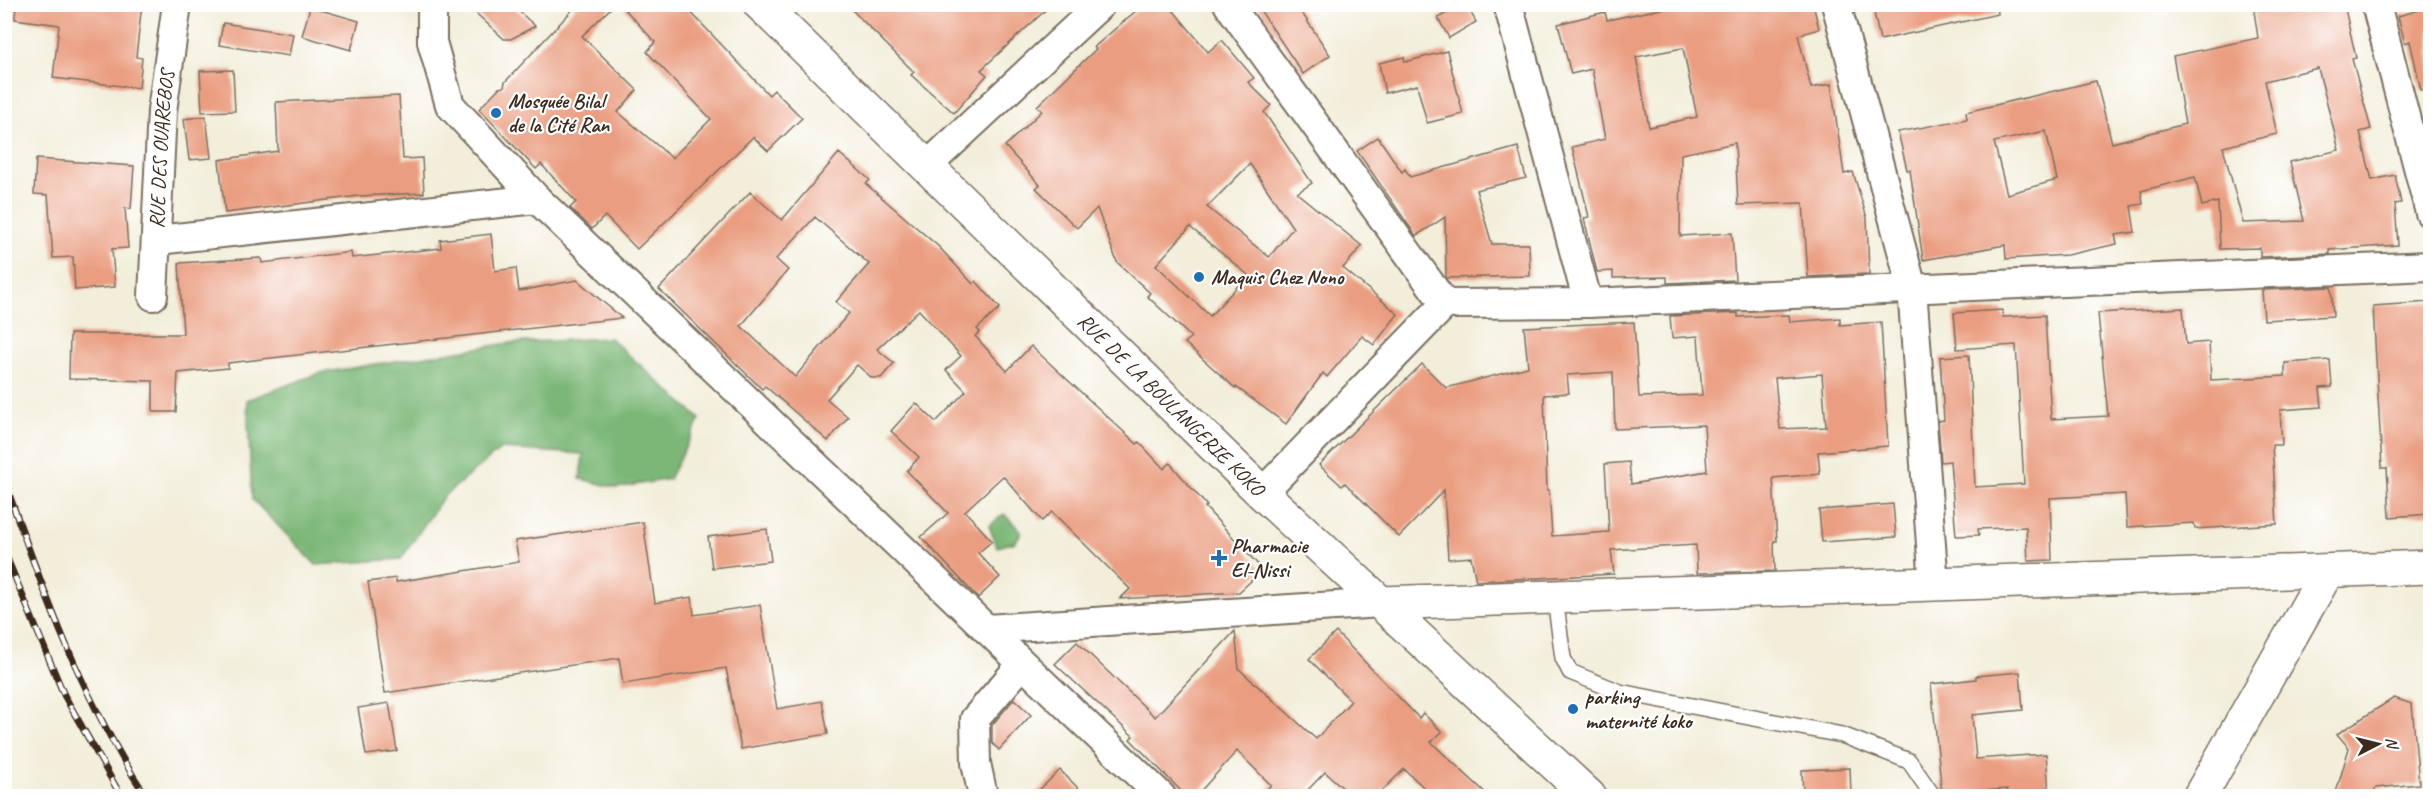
<svg xmlns="http://www.w3.org/2000/svg" width="2435" height="801" font-family="Caveat,sans-serif">
	<style>
		.forest { fill: #7bb777; stroke: #5b704a; stroke-width: 1.5 }
		.building { fill: #ea9d80; fill-rule: evenodd }
		.lines { fill: none; stroke-linecap: round; stroke-linejoin: round }
		.lane-casing { stroke: #7b6f60; stroke-width: 18 }
		.street-casing { stroke: #7b6f60; stroke-width: 32 }
		.secondary-casing { stroke: #7b6f60; stroke-width: 36 }
		.lane { stroke: #fff; stroke-width: 15 }
		.street { stroke: #fff; stroke-width: 28 }
		.secondary { stroke: #fff; stroke-width: 33 }
		.rail-casing { stroke: #3b2a1e; stroke-width: 7 }
		.rail { stroke: #fff; stroke-width: 4.5; stroke-dasharray: 14; stroke-linecap: butt }
		.poi-dot { fill: #1f6fb2; stroke: #fff; stroke-width: 2 }
		.labels { text-anchor: middle; stroke-width: 4.5; stroke-linejoin: round; paint-order: stroke }
		.poi-label { font-size: 21px; font-weight: bold; fill: #3b2a1e; stroke: #fff; text-anchor: start }
		.street-label { font-size: 21px; fill: #3b2a1e; stroke: #fff }
	</style>
	<rect width="100%" height="100%" fill="#fff"/>
	<filter id="ink" filterUnits="userSpaceOnUse"><feTurbulence type="fractalNoise" baseFrequency=".0167" numOctaves="2"/><feDisplacementMap in="SourceGraphic" scale="12" xChannelSelector="R" yChannelSelector="G"/><feConvolveMatrix kernelMatrix="1 2 1 2 8 2 1 2 1" color-interpolation-filters="sRGB"/></filter>
	<filter id="wash" filterUnits="userSpaceOnUse"><feTurbulence type="fractalNoise" baseFrequency=".008" numOctaves="4" result="noise"/><feDisplacementMap in="SourceGraphic" scale="24" xChannelSelector="R" yChannelSelector="G"/><feGaussianBlur stdDeviation="1.35" result="paint"/><feColorMatrix in="noise" values="0 0 0 0 0 0 0 0 0 0 0 0 0 0 0 0 0 1.4 0 .05"/><feComposite in="paint" operator="in"/></filter>
	<g filter="url(#wash)">
		<rect width="100%" height="100%" fill="#f2eeda"/>
		<g class="forest">
			<polygon points="610,338 700,419 669,479 617,488 580,479 583,454 501,449 444,496 401,559 316,565 252,499 247,400 320,373 509,343"/>
			<polygon points="1004,514 1022,532 1015,542 997,547 989,526"/>
		</g>
		<g id="blocks">
			<g class="building">
				<polygon points="16,4 142,4 136,57 142,58 139,88 53,78 59,25 15,19"/>
				<polygon points="466,4 511,4 535,26 511,39 504,39"/>
				<polygon points="578,4 615,4 582,36 637,90 618,112 672,158 711,119 647,52 655,42 620,4 683,4 769,95 774,90 802,118 768,151 753,137 637,249 605,216 592,229 570,208 576,202 541,164 536,169 479,109 499,88 504,87 505,82"/>
				<polygon points="846,4 1052,4 981,70 987,75 954,113 911,75 914,72"/>
				<path d="M1144 4H1168L1208 52 1222 40 1254 78 1248 82 1271 105 1264 112 1312 183 1297 193 1362 246 1343 268 1398 314 1374 345 1362 336 1327 377 1323 373 1286 424 1236 387 1235 388 1185 343 1191 337 1147 296 1150 293 1117 262 1097 208 1077 228 1036 188 1040 185 1005 146 1042 111 1037 106 1096 49 1094 47ZM1250 164 1293 228 1269 257 1207 207ZM1190 227 1248 275 1210 316 1156 265Z"/>
				<polygon points="1256,4 1296,4 1330,55 1303,74"/>
				<polygon points="1462,4 1466,4 1476,22 1449,38 1438,18"/>
				<path d="M1685 4H1813L1819 29 1798 35 1811 88 1831 84 1844 174 1853 172 1867 218 1869 274 1808 277 1803 203 1738 205 1735 143 1681 154 1680 236 1732 233 1735 280 1667 283V277L1613 278V271L1597 272 1584 218 1589 217 1572 147 1605 139 1592 69 1571 74 1558 24 1605 12 1607 20ZM1683 48 1697 117 1649 127 1636 57Z"/>
				<polygon points="1872,4 1997,4 1998,14 1880,40"/>
				<path d="M2253 4H2344L2356 58 2352 59 2371 129 2360 132 2372 180 2395 175 2401 203 2395 204 2398 245 2329 250 2330 254 2260 257V248L2220 249 2218 202 2202 206 2195 177 2141 191 2143 204 2131 206 2135 232 2115 235 2117 244 2067 255 2006 259 2005 245 1923 260 1910 170H1907L1898 132 1967 119 1966 112 2096 81 2112 143 2185 124 2173 56 2258 38ZM2318 68 2339 150 2290 162 2304 221 2243 223 2223 147 2277 134 2265 81ZM2046 131 2057 180 2007 194 1994 142Z"/>
				<polygon points="310,7 359,21 351,50 302,36"/>
				<polygon points="2430,7 2430,89 2421,90 2410,41 2405,43 2398,16"/>
				<polygon points="223,23 293,34 289,56 219,45"/>
				<polygon points="1447,51 1463,114 1427,123 1417,85 1385,93 1379,63 1404,57 1405,62"/>
				<polygon points="233,70 235,111 202,112 200,71"/>
				<polygon points="399,96 403,159 422,158 424,193 359,196 225,213 219,160 278,151 276,102"/>
				<polygon points="206,116 211,158 189,160 184,119"/>
				<polygon points="1378,137 1402,172 1405,169 1410,177 1518,147 1526,178 1476,190 1492,244 1529,244 1530,276 1446,278 1445,217 1416,236 1357,151"/>
				<path d="M839 153 870 180 866 184 939 247 973 284 976 281 1000 308 977 329 980 332 975 336 1007 371 1031 346 1137 444 1139 442 1164 469 1170 463 1207 506 1205 507 1263 570 1239 592 1120 599 1130 589 1052 512 1042 521 1003 476 965 511 992 541 978 553 1000 577 978 598 921 537 948 513 907 471 919 457 891 431 916 403 936 422 966 391 946 370 961 356 919 310 877 349 894 363 881 378H872L857 365 827 399 848 417 828 441 765 386 762 389 659 289 750 192 782 220ZM815 217 869 264 836 302 849 313 795 377 741 326 788 270 776 259Z"/>
				<polygon points="36,159 134,166 131,209 125,208 128,248 112,249 115,287 75,290 73,257 53,258 48,195 34,194"/>
				<polygon points="491,234 495,271 516,268 519,291 577,280 622,318 228,363 228,368 178,373 176,412 153,412 153,381 69,379 70,334 183,334 179,263 261,258 262,263 351,252 352,258 441,248 440,240"/>
				<polygon points="2331,287 2333,316 2264,320 2262,290"/>
				<polygon points="2430,302 2430,514 2390,517 2387,468 2382,468 2373,306"/>
				<polygon points="2183,308 2186,344 2209,342 2211,380 2285,376 2285,363 2330,360 2332,387 2320,388 2322,407 2280,410 2282,445 2272,445 2277,524 2195,529 2194,523 2127,527 2125,494 2050,498 2052,560 2028,561 2026,527 1978,529 1979,535 1956,536 1950,461 1941,462 1938,421 1944,420 1940,357 1969,355 1975,487 2024,484 2016,345 1957,349 1954,313 2002,310 2003,317 2045,315 2051,419 2108,416 2098,313"/>
				<path d="M1738 313V317L1789 315 1790 322 1840 318V325L1881 322 1888 446 1818 452 1820 474 1773 478 1777 541H1774L1775 571 1697 573 1696 545 1611 550 1614 574 1476 581 1471 557 1448 559 1444 490 1399 537 1345 483 1342 486 1319 465 1422 364 1446 388 1528 367 1524 327 1634 322 1639 397 1702 395 1698 336 1672 338 1670 316ZM1613 372 1615 429 1704 425 1707 471 1631 484 1629 462 1605 464 1609 532 1552 536 1549 490H1547L1544 395 1569 393 1567 375ZM1822 374 1826 427 1780 429 1775 378Z"/>
				<polygon points="1893,504 1896,537 1822,542 1819,510"/>
				<polygon points="643,522 655,603 692,597 694,615 760,605 777,709 822,701 828,734 741,749 726,668 623,684 619,658 385,693 368,582 396,578 396,582 519,562 515,541"/>
				<polygon points="767,529 771,561 712,568 708,537"/>
				<polygon points="1235,631 1239,669 1316,739 1351,701 1309,659 1336,632 1419,718 1423,713 1442,732 1431,742 1489,796 1433,796 1404,769 1377,796 1352,796 1325,772 1302,796 1260,796 1271,785 1237,751 1196,796 1186,796 1130,739 1133,736 1055,664 1077,642 1155,717"/>
				<polygon points="2020,672 2023,710 1972,715 1976,759 2046,754 2049,792 2008,795 2007,789 1942,794 1931,684 1976,679 1976,676"/>
				<polygon points="2394,698 2412,704 2419,784 2376,788 2372,796 2335,796 2349,748 2337,734"/>
				<polygon points="1014,699 1031,715 999,750 992,743 992,725"/>
				<polygon points="389,703 397,751 366,755 358,708"/>
				<polygon points="1850,768 1851,796 1803,796 1802,770"/>
				<polygon points="1060,770 1086,796 1033,796"/>
			</g>
		</g>
	</g>
	<g filter="url(#ink)">
		<use href="#blocks" fill-opacity="0" stroke="#7b6f60" stroke-width="1.5"/>
		<g class="lines">
			<g class="lane-casing">
				<polyline id="lane" points="1555,598 1563,658 1570,672 1620,692 1842,735 1909,761 1933,796"/>
			</g>
			<g class="street-casing">
				<g id="street">
					<polyline points="432,4 432,42 450,105 537,199 1161,796"/>
					<polyline points="1228,4 1445,304"/>
					<polyline points="1508,4 1588,303"/>
					<polyline points="1836,4 1912,288 1934,585"/>
					<polyline points="2376,4 2430,213"/>
					<polyline points="926,167 1101,4"/>
					<polyline points="157,240 537,199"/>
					<path id="s1" d="M153 296 162 111 177 4"/>
					<polyline points="1262,493 1445,304 1588,303 2430,266"/>
					<polyline points="986,629 1381,603"/>
					<polyline points="983,796 976,763 975,719 1022,664"/>
				</g>
			</g>
			<g class="secondary-casing">
				<g id="secondary">
					<path id="s2" d="M760 4 1262 493 1589 796"/>
					<polyline points="1381,603 2430,567"/>
					<polyline points="2200,796 2327,572"/>
				</g>
			</g>
			<use href="#lane" class="lane"/>
			<use href="#street" class="street"/>
			<use href="#secondary" class="secondary"/>
			<g class="rail-casing">
				<g id="rail">
					<path d="M4 480C42 588 82 700 146 796"/>
					<polyline points="4,551 64,695 121,796"/>
				</g>
			</g>
			<use href="#rail" class="rail"/>
		</g>
	</g>
	<g class="poi-dot">
		<circle cx="496" cy="113" r="6"/>
		<circle cx="1199" cy="277" r="6"/>
		<path d="M1216 549h6v6h6v6h-6v6h-6v-6h-6v-6h6z"/>
		<circle cx="1573" cy="709" r="6"/>
	</g>
	<g class="labels">
		<g class="poi-label">
			<text x="508" y="108">Mosquée Bilal<tspan x="508" dy="24">de la Cité Ran</tspan></text>
			<text x="1211" y="284">Maquis Chez Nono</text>
			<text x="1231" y="553">Pharmacie<tspan x="1231" dy="24">El-Nissi</tspan></text>
			<text x="1585" y="704">parking<tspan x="1585" dy="24">maternité koko</tspan></text>
		</g>
		<g class="street-label">
			<text dy="7" stroke="none"><textPath href="#s1" startOffset="147">RUE DES OUAREBOS</textPath></text>
			<text dy="7" stroke="none"><textPath href="#s2" startOffset="574">RUE DE LA BOULANGERIE KOKO</textPath></text>
		</g>
	</g>
	<rect width="2435" height="801" fill="none" stroke="#fff" stroke-width="24"/>
	<g transform="translate(2378 744) rotate(83)" stroke="#ffffff" stroke-width="4.5" paint-order="stroke">
	<path d="M0-4.5L10 22L0 15L-10 22Z" fill="#3b2a1e"/>
	<text y="-9" font-size="16" font-weight="bold" text-anchor="middle" fill="#3b2a1e">N</text>
	</g>
</svg>
